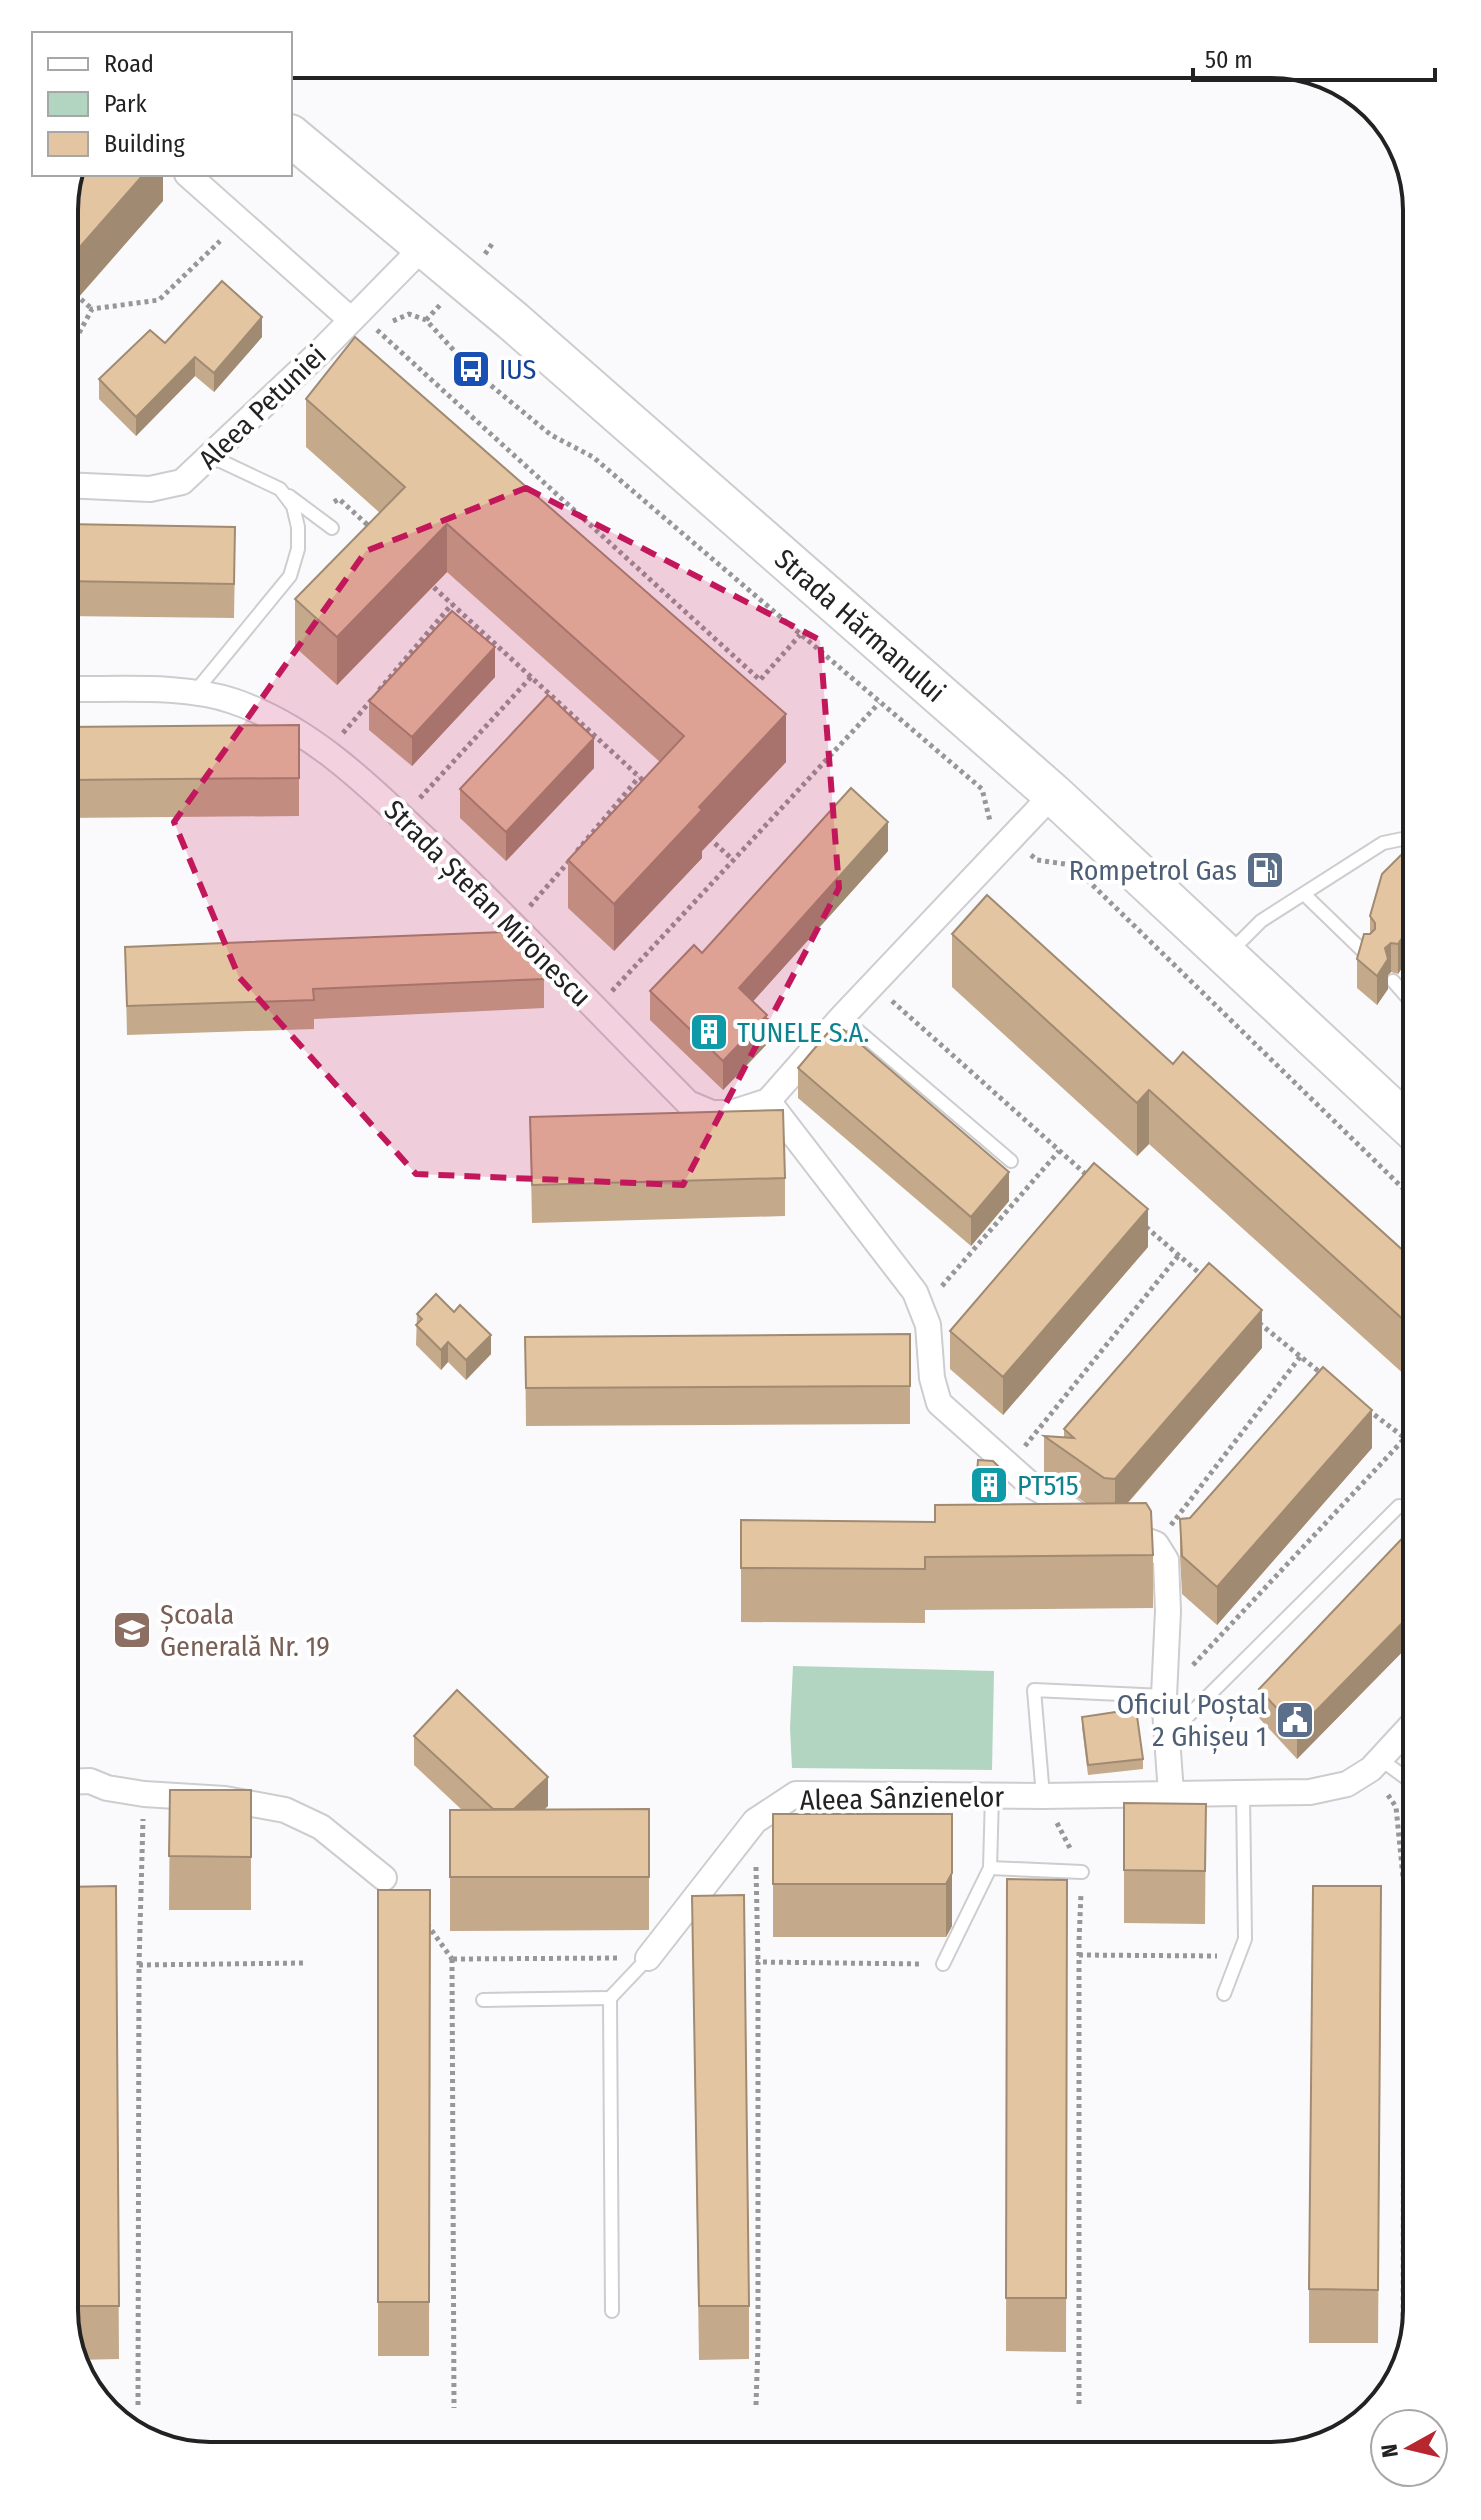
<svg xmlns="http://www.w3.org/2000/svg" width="1481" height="2520" font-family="'Fira Sans Condensed',sans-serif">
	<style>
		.green { fill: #b1d5c0 }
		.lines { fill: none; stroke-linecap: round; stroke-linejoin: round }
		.service-casing { stroke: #cdcdd0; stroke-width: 16 }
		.minor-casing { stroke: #cdcdd0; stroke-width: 28 }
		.primary-casing { stroke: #cdcdd0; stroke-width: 44 }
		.path { stroke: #979798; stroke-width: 5; stroke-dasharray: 4 4; stroke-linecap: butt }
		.service { stroke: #fff; stroke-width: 12 }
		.minor { stroke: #fff; stroke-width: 24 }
		.primary { stroke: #fff; stroke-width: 40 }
		.wall { fill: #c4a98b }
		.shaded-wall { fill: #a08a71 }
		.building { fill: #e4c5a2; stroke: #a08a71; stroke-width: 2 }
		.marked { fill: #c2185b; fill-opacity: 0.2; stroke: #c2185b; stroke-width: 6; stroke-dasharray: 16 10; stroke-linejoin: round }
		.labels { text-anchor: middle; stroke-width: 8; stroke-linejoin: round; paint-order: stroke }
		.transit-label { font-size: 28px; fill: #164399; stroke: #fff; text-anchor: start }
		.street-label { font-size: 28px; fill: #222223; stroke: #fff }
		.service-label { font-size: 28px; fill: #4e5e75; stroke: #fff; text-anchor: end }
		.culture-label { font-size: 28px; fill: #0d838f; stroke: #fff; text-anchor: start }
		.education-label { font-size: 28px; fill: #785e54; stroke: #fff; text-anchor: start }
		.rim { fill: none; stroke: #222223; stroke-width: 4 }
	</style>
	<rect width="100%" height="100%" fill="#fafafc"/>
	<polygon class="green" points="793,1666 994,1671 992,1770 792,1768 790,1728"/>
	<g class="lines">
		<g class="service-casing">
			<g id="service">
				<polyline points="289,496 332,528"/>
				<polyline points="195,692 290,576 298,549 298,527 293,506 280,489 210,456"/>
				<polyline points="1304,894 1367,955"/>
				<polyline points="1229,953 1261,921 1383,843 1417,836"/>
				<polyline points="1393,981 1407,997"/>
				<polyline points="1417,1007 1407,997 1417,988"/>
				<polyline points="842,1017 1011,1161"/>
				<polyline points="1167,1737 1399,1506"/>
				<polyline points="1380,1759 1417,1786"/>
				<polyline points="1043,1796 1034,1690 1164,1696"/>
				<polyline points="990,1868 1082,1872"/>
				<polyline points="943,1964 990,1868 992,1795"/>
				<polyline points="1224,1994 1245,1939 1243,1793"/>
				<polyline points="483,2000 610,1998"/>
				<polyline points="612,2311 610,1998 648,1958"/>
			</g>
		</g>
		<g class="minor-casing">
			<g id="minor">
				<polyline points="187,174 350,319"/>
				<polyline points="64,485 150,489 182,482 322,350 424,246"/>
				<path d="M64 689C117 690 182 684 233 701 316 729 378 795 441 854 526 935 606 1020 688 1103L712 1113H731L768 1101 842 1017 1053 794"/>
				<polyline points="768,1101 915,1292 928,1325 932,1378 939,1403 1032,1486 1056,1499 1098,1530 1126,1533 1156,1544 1166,1560 1168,1611 1164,1696 1171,1793"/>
				<polyline points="64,1782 90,1781 107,1788 144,1794 225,1799 285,1810 321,1827 384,1878"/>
				<polyline points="648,1958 755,1821 796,1794 1043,1796 1310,1792 1347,1784 1371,1769 1417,1719"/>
			</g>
		</g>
		<g class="primary-casing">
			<g id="primary">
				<path id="s1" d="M290 135 513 321 1053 794 1417 1133"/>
			</g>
		</g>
		<g class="path">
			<polyline points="485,254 492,244"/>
			<polyline points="75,294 92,309"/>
			<polyline points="426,320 441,304"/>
			<polyline points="393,321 409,314 426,320 471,369 551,435 593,457 982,789 990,821"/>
			<polyline points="377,330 760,680 800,635"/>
			<polyline points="64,361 92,309 159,300 220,241"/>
			<polyline points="334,502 339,499 371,528"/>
			<polyline points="428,582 647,784"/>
			<polyline points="379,690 452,604"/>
			<polyline points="343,733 373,698"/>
			<polyline points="420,798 532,676"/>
			<polyline points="709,838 732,859"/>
			<polyline points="577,851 639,777"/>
			<polyline points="1031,855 1037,860 1072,865 1417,1202"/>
			<polyline points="530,906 571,859"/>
			<polyline points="612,991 879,703"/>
			<polyline points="892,1001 1090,1178"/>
			<polyline points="1146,1227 1205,1278"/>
			<polyline points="942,1286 1059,1151"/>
			<polyline points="1259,1323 1322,1374"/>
			<polyline points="1368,1410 1405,1438 1417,1426"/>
			<polyline points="1025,1446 1178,1256"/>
			<polyline points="1171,1525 1300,1357"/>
			<polyline points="1193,1665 1405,1438"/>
			<polyline points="1388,1795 1396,1807 1404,1887 1403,2355"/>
			<polyline points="1057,1823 1071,1850"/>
			<polyline points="756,1867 758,1962"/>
			<polyline points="427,1924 452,1959"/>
			<polyline points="1079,1955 1217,1956"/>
			<polyline points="452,1959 454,2408"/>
			<polyline points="453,1959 619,1958"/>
			<polyline points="1404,1960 1417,1960"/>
			<polyline points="139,1965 304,1963"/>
			<polyline points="1079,2404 1079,1941 1081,1893"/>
			<polyline points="138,2405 139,1965 143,1819"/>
			<polyline points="756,2405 758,2344 758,1962 922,1964"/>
		</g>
		<use href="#service" class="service"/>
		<use href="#minor" class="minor"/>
		<use href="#primary" class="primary"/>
	</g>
	<g class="wall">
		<polygon points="262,337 214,392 195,376 136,436 99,399 99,379 165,343"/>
		<polygon points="306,399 786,762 702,851 702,858 614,951 568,908 568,860 660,762 447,572 337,685 295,647 295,599 380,513 306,447"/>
		<polygon points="64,524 235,561 234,618 64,616"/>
		<polygon points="495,677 412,766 369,730 369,701"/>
		<polygon points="299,725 299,816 64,818 64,727"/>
		<polygon points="594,768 506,861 460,818 460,789"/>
		<polygon points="888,851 753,1001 767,1044 723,1090 650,1020 650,991 702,953"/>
		<polygon points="1417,855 1417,945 1398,974 1391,972 1388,975 1388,989 1377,1005 1357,988 1357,959 1370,934 1370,916"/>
		<polygon points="952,934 1417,1263 1417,1386 1149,1144 1137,1156 952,987"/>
		<polygon points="125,947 544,979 544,1008 314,1019 314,1029 127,1035"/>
		<polygon points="798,1068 1009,1201 971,1246 798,1098"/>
		<polygon points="530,1117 785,1178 785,1216 532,1223"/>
		<polygon points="1148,1247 1003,1415 950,1369 950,1331"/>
		<polygon points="417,1314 491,1354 466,1380 448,1362 441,1370 416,1345"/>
		<polygon points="910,1334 910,1424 526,1426 525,1337"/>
		<polygon points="1262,1348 1127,1504 1153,1555 1153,1608 925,1610 925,1623 741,1622 741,1520 935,1522 1087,1504 1044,1474 1044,1436 1064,1437 1064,1429"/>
		<polygon points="1372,1448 1217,1625 1182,1594 1180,1556 1180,1519 1190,1518"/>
		<polygon points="1002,1470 1001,1499 976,1498 976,1488"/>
		<polygon points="1417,1511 1417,1637 1297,1759 1259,1718 1259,1689 1408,1532 1408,1522"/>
		<polygon points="64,1630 65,1727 64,1727"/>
		<polygon points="1082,1717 1143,1759 1143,1769 1088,1775 1082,1727"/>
		<polygon points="414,1736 548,1806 544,1809 649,1809 649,1930 450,1931 450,1810 462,1810 414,1765"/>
		<polygon points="170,1790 251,1790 251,1910 169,1910"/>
		<polygon points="1124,1803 1206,1804 1205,1924 1124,1923"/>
		<polygon points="773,1814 952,1814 952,1926 946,1937 773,1937"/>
		<polygon points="1007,1879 1067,1880 1066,2352 1006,2351"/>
		<polygon points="116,1886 119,2359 76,2360 64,2310 64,1887"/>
		<polygon points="378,1890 430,1890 429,2356 378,2356"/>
		<polygon points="692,1896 749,2306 749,2359 699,2360"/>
		<polygon points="1381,1940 1378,2343 1309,2343 1309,2289"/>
	</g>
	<g class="shaded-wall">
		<polygon points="144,174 163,174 163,201 64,314 64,265"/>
		<polygon points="262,317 262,337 214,392 214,373"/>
		<polygon points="195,357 195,376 136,436 136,417"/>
		<polygon points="447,524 447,572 337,685 337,637"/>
		<polygon points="495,647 495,677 412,766 412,737"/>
		<polygon points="786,714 786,762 702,851 702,858 614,951 614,904 699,807"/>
		<polygon points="594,738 594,768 506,861 506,832"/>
		<polygon points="888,822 888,851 739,1017 739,988"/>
		<polygon points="1417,916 1417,945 1398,974 1398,944"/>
		<polygon points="1391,943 1391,972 1388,975 1388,989 1377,1005 1377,976 1385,948"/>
		<polygon points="767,1015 767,1044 723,1090 723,1061"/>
		<polygon points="1149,1090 1149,1144 1137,1156 1137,1103"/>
		<polygon points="1009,1172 1009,1201 971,1246 971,1217"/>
		<polygon points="1148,1209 1148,1247 1003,1415 1003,1377"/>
		<polygon points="1262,1310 1262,1348 1115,1517 1115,1479"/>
		<polygon points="491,1335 491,1354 466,1380 466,1360"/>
		<polygon points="448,1342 448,1362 441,1370 441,1350"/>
		<polygon points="1372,1410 1372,1448 1217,1625 1217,1587"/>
		<polygon points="1417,1607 1417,1637 1297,1759 1297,1730"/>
		<polygon points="548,1777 548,1806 504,1848 504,1819"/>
		<polygon points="952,1873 952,1926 946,1937 946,1884"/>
	</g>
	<g class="building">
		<polygon points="77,174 144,174 64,265 64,201"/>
		<polygon points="222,281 262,317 214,373 195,357 136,417 99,379 150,330 165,343"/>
		<polygon points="355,337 786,714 699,807 702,810 614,904 568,860 684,736 447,524 337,637 295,599 405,487 306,399"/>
		<polygon points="64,524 235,527 234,584 64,581"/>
		<polygon points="452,611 495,647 412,737 369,701"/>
		<polygon points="548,695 594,738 506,832 460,789"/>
		<polygon points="299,725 299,778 64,780 64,727"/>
		<polygon points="851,788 888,822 739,988 767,1015 723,1061 650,991 694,945 702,953"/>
		<polygon points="1413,843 1417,855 1417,916 1398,944 1391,943 1385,948 1388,959 1377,976 1357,959 1364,934 1370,934 1375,929 1375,923 1370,916 1382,874"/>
		<polygon points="987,895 1173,1064 1183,1052 1417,1263 1417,1332 1149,1090 1137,1103 952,934"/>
		<polygon points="527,931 543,947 544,979 313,989 314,1000 127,1006 125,947"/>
		<polygon points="836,1023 1009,1172 971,1217 798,1068"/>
		<polygon points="783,1110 785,1178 532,1185 530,1117"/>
		<polygon points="1094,1163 1148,1209 1003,1377 950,1331"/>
		<polygon points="1209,1263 1262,1310 1115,1479 1104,1478 1044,1436 1074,1438 1064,1429"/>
		<polygon points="436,1294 454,1312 460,1305 491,1335 466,1360 448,1342 441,1350 416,1325 422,1319 417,1314"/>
		<polygon points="910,1334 910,1386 526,1388 525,1337"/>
		<polygon points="1323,1367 1372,1410 1217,1587 1182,1556 1180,1519 1190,1518"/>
		<polygon points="978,1460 993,1461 1002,1470 1001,1489 976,1488"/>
		<polygon points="1146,1503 1151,1511 1153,1555 925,1557 925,1569 741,1568 741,1520 935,1522 935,1505"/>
		<polygon points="1417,1511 1417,1608 1297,1730 1259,1689 1414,1526 1408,1522"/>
		<polygon points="64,1630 65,1698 64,1698"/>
		<polygon points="457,1690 548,1777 514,1809 493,1809 414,1736"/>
		<polygon points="1136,1709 1143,1759 1088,1765 1082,1717"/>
		<polygon points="170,1790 251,1790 251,1857 169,1856"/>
		<polygon points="1124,1803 1206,1804 1205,1871 1124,1870"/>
		<polygon points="649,1809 649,1877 450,1877 450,1810"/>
		<polygon points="773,1814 952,1814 952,1873 946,1884 773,1884"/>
		<polygon points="1007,1879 1067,1880 1066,2298 1006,2298"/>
		<polygon points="116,1886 119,2306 64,2306 64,1887"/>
		<polygon points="1313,1886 1381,1886 1378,2290 1309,2289"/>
		<polygon points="378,1890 430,1890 429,2302 378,2302"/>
		<polygon points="744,1895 749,2306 699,2306 692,1896"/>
	</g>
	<path class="marked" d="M526 488 820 640 839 888 683 1185 416 1174 239 977 174 822 366 551Z"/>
	<defs>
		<g id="bus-square" transform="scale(2)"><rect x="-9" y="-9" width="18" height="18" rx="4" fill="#1a4fb4" stroke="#fff"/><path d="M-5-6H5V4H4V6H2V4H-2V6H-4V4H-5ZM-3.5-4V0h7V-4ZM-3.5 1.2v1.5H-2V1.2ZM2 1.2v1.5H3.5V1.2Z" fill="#fff"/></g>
		<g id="fuel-square" transform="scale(2)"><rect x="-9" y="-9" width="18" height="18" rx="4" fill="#5c6f8a" stroke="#fff"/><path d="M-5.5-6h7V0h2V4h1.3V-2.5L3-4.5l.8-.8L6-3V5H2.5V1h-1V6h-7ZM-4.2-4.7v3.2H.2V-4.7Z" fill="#fff"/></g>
		<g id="building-square" transform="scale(2)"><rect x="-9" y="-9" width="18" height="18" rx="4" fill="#0f9aa8" stroke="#fff"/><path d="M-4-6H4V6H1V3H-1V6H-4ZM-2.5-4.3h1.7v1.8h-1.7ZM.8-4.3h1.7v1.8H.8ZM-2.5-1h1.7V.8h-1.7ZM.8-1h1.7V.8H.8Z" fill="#fff"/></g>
		<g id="school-square" transform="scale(2)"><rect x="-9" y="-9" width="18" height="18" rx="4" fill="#8d6e63" stroke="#fff"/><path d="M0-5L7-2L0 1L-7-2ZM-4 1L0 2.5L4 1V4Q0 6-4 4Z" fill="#fff"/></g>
		<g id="civic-square" transform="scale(2)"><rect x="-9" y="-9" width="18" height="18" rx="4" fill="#5c6f8a" stroke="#fff"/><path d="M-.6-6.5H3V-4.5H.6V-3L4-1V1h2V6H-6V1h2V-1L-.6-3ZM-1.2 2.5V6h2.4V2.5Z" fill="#fff"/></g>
	</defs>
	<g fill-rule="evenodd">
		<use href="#bus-square" x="471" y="369"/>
		<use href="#fuel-square" x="1265" y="870"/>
		<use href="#building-square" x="709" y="1032"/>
		<use href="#building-square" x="989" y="1485"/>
		<use href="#school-square" x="132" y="1630"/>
		<use href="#civic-square" x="1295" y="1720"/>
	</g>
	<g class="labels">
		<g class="transit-label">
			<text x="499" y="379">IUS</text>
		</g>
		<g class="street-label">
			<text transform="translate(262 407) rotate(-44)" y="10">Aleea Petuniei</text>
			<text dy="10" stroke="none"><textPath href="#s1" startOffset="752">Strada Hărmanului</textPath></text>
			<text transform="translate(488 903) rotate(45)" y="10">Strada Ștefan Mironescu</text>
			<text transform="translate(902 1798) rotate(-1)" y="10">Aleea Sânzienelor</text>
		</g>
		<g class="service-label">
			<text x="1237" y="880">Rompetrol Gas</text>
			<text x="1267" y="1714">Oficiul Poștal<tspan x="1267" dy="32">2 Ghișeu 1</tspan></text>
		</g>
		<g class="culture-label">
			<text x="737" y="1042">TUNELE S.A.</text>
			<text x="1017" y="1495">PT515</text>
		</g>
		<g class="education-label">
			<text x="160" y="1624">Școala<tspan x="160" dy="32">Generală Nr. 19</tspan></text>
		</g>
	</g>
	<path d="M0 0H1481V2520H0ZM210 78H1271A132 132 0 0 1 1403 210V2310A132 132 0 0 1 1271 2442H210A132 132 0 0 1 78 2310V210A132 132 0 0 1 210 78Z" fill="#fff" fill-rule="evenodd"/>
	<path class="rim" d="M210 78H1271A132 132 0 0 1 1403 210V2310A132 132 0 0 1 1271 2442H210A132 132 0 0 1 78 2310V210A132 132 0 0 1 210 78Z"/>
	<rect x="32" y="32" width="260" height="144" fill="#ffffff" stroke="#a7a7a7" stroke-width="2"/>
	<rect x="48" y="58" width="40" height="12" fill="#ffffff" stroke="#a7a7a7" stroke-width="2"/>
	<text x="104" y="72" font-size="24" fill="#222223">Road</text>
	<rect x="48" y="92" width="40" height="24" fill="#b1d5c0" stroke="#a7a7a7" stroke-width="2"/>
	<text x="104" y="112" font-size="24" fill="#222223">Park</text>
	<rect x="48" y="132" width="40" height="24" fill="#e4c5a2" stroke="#a7a7a7" stroke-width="2"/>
	<text x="104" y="152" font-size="24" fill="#222223">Building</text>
	<g transform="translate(1409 2448) rotate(262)"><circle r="38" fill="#ffffff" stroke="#a7a7a7" stroke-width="2"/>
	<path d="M0-6L14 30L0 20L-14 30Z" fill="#b82730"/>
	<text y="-12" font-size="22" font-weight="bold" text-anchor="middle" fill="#222223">N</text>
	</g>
	<path d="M1193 68v12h242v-12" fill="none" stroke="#222223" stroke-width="4"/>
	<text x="1205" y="68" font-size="24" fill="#222223" stroke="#ffffff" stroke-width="6" paint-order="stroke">50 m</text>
</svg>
